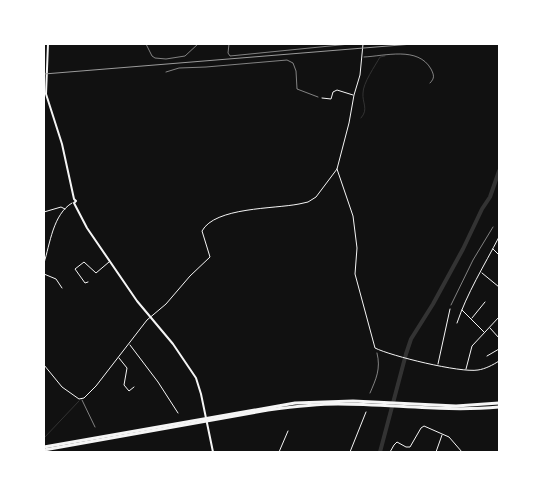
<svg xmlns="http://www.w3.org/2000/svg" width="543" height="496" font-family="'Noto Sans',sans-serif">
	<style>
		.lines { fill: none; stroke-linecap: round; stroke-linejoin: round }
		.stream { stroke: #333; stroke-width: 1 }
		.river { stroke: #333; stroke-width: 4 }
		.path { stroke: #f5f5f5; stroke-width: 0.5 }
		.service { stroke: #f5f5f5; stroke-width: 0.5 }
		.minor { stroke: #f5f5f5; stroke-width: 1 }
		.tertiary { stroke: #f5f5f5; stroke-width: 2 }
		.trunk { stroke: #f5f5f5; stroke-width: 3 }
		.rail { stroke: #9a9a9a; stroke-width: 1 }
	</style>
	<rect width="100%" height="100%" fill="#111"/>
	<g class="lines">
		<g class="stream">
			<path d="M361 118C369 109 362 103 363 93 363 83 375 66 380 57L385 56"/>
			<polyline points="44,438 79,401"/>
		</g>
		<polyline class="river" points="380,452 406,354 411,339 433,304 463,249 482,209 490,197 499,171"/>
		<g class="path">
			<polyline points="146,44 152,56 155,58 166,59 185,56 198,44"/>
			<polyline points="229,44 228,53 230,56 350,44"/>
			<path d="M364 57C385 56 418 46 431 69 434 75 435 78 430 83"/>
			<polyline points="166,72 179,68 206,67 287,60 293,63 296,71 297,89 318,97"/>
			<polyline points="451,305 473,260 493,227"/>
			<path d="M370 393C376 379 381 369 377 353"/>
		</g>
		<polyline class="service" points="82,400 95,427"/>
		<g class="minor">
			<polyline points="322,98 331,99 333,92 337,90 353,95"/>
			<path d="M337 169 353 216 357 248 355 274 375 348C391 356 460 373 478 370 485 369 493 365 499 361"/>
			<polyline points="44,212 61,207 65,209"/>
			<polyline points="493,249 499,255"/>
			<path d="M44 263C50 244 53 214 72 203"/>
			<polyline points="482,273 499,287"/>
			<polyline points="44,274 56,279 62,288"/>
			<polyline points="88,282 85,283 75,269 84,262 96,273 109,262"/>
			<polyline points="462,310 484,332"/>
			<polyline points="472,318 485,302"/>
			<path d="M457 323C467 293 484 266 499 237"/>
			<polyline points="490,328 499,338"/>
			<polyline points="130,345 158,382 178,413"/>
			<polyline points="487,356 499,349"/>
			<polyline points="119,358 127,368 124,385 129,391 134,387"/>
			<polyline points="438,364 450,309"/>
			<path d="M44 365 62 387 79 399 84 398 96 386 147 320 166 304 190 276 210 257 202 231C215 207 274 209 299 204L308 202 316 197 337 169 349 123 354 95 360 75 363 44"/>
			<polyline points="466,369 472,346 499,317"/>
			<polyline points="279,452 288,431"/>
			<polyline points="350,452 366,412"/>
			<polyline points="390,452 394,445 397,442 406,447 410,447 421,428 424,426 449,437 462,452"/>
			<polyline points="436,452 442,435"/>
		</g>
		<polyline class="tertiary" points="48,44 46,94 62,144 74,199 76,201 74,203 87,228 137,301 173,344 196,378 201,394 213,452"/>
		<g class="trunk">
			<polyline points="44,447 295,403 353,401 456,406 499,403"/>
			<path d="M44 450 268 410C291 407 314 404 338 404 392 404 445 412 499 407"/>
		</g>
		<polyline class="rail" points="44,74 413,44"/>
	</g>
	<rect width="543" height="496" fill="none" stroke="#ffffff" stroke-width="90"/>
</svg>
